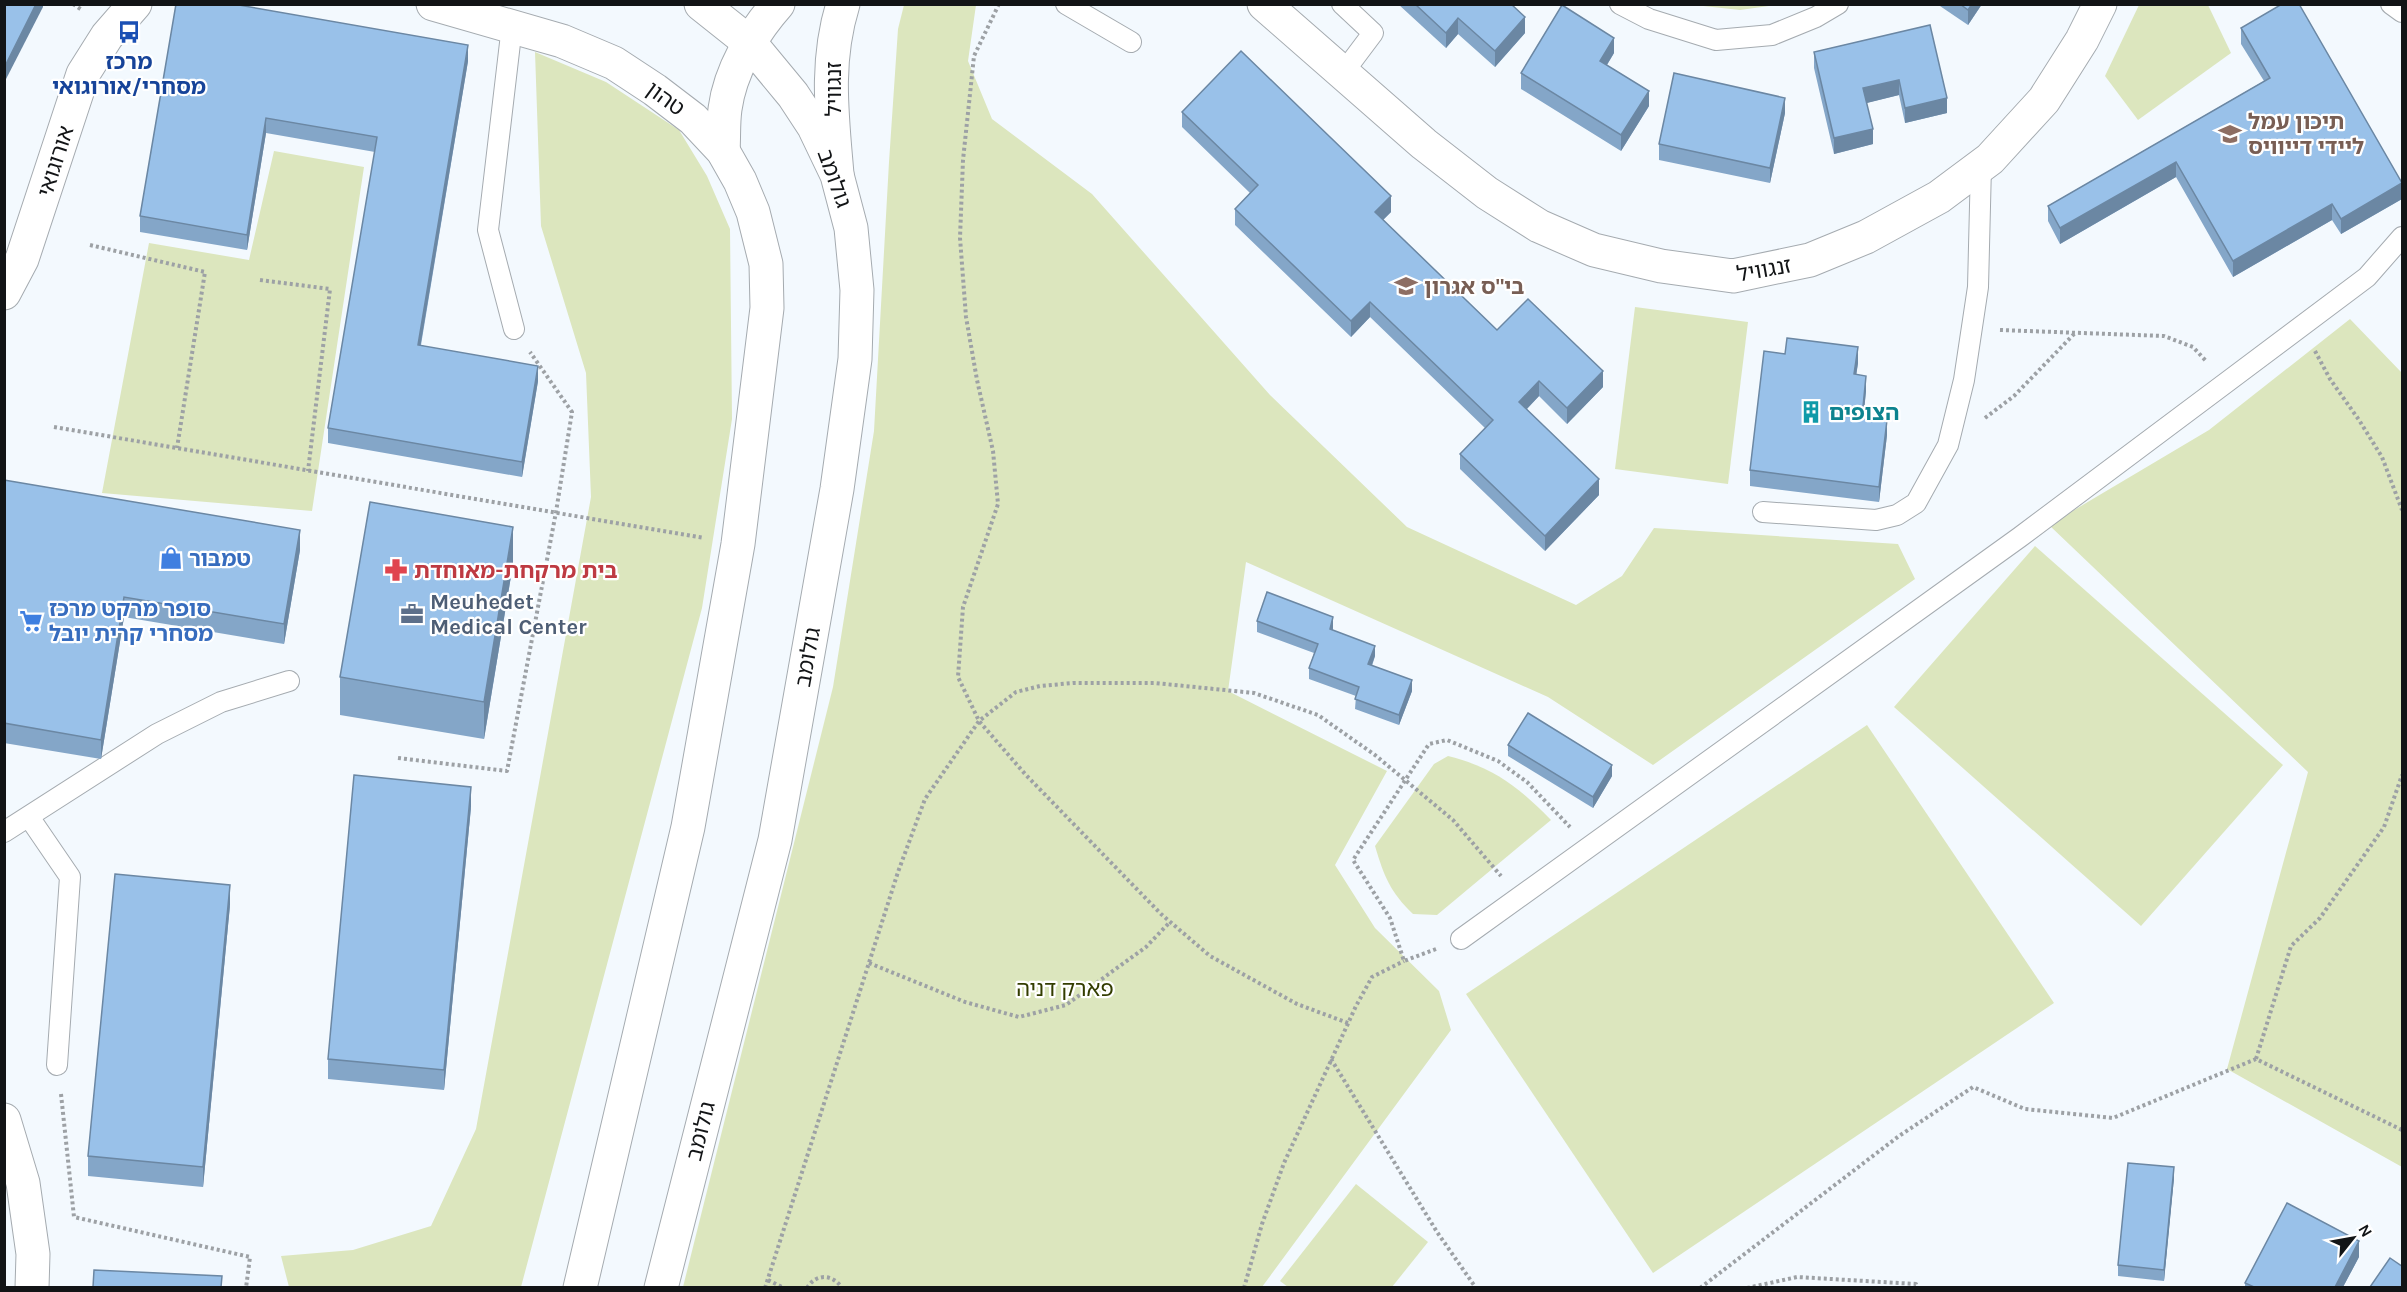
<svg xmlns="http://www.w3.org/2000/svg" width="2407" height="1292" font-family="Karla,'Noto Sans Hebrew',sans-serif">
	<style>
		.green { fill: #dce6be }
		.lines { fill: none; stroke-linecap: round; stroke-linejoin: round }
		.lane-casing { stroke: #a5abb0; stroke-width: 22 }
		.street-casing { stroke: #a5abb0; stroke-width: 35 }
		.secondary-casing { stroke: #a5abb0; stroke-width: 35 }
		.path { stroke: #9da1a5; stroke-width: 4; stroke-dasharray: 3 3; stroke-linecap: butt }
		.lane { stroke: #fff; stroke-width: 20 }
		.street { stroke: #fff; stroke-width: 33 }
		.secondary { stroke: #fff; stroke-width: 33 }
		.wall { fill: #84a6c8 }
		.shaded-wall { fill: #6b87a3 }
		.building { fill: #99c1e9; stroke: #6b87a3; stroke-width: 1.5 }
		.labels { text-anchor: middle; stroke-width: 4.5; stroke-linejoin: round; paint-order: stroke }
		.transit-label { font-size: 22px; font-weight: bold; fill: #164399; stroke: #fff }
		.street-label { font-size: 22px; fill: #121416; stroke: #fff }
		.education-label { font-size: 22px; font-weight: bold; fill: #785e54; stroke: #fff; text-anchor: start }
		.culture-label { font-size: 22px; font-weight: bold; fill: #0d838f; stroke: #fff; text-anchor: start }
		.shop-label { font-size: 22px; font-weight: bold; fill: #366cbe; stroke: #fff; text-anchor: start }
		.health-label { font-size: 22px; font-weight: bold; fill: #be3a42; stroke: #fff; text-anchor: start }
		.service-label { font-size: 22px; font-weight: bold; fill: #4e5e75; stroke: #fff; text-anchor: start }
		.park-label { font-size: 22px; fill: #333d00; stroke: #fff }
	</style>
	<rect width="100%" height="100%" fill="#f3f9fe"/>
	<g class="green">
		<polygon points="904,5 976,5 968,61 992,119 1092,194 1270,395 1407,527 1576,605 1622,576 1654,528 1898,544 1915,579 1653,765 1548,697 1246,562 1228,691 1387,771 1335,865 1375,928 1439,991 1451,1030 1262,1287 683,1287 833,687 874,431 889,162 898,29"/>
		<polygon points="1694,5 1776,5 1740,10"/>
		<polygon points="2139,5 2208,5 2231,53 2138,120 2105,76"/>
		<polygon points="535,52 606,82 679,130 707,176 730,229 732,419 702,608 521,1287 289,1287 281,1256 353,1250 431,1226 476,1129 591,497 586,373 541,226"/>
		<polygon points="274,151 364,167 312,511 102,493 149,243 249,260"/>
		<polygon points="1635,307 1748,322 1728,484 1615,469"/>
		<polygon points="2350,319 2402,373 2402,1167 2227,1069 2308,772 2049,525 2209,430"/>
		<polygon points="2035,546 2283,765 2141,926 1894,707"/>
		<polygon points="1867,725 2054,1003 1653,1273 1466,994"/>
		<path d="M1448 756C1495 768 1517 786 1551 820L1437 915 1413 914C1390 892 1384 876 1375 846L1434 764Z"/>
		<polygon points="1356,1184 1428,1242 1392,1287 1288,1287 1280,1281"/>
	</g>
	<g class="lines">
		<g class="lane-casing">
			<g id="lane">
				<polyline points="1066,4 1131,42"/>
				<polyline points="1342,4 1373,33 1343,73"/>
				<polyline points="1620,4 1649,19 1716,40 1772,35 1816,17 1838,4"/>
				<polyline points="2391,4 2402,12"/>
				<polyline points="512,26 488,230 514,329"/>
				<polyline points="1763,512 1876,520 1897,515 1916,503 1948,445 1964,380 1978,287 1981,166"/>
				<polyline points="29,817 70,877 57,1065"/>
				<polyline points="4,832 157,734 221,702 289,681"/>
				<polyline points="1461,939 2020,537 2227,382 2367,277 2402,237"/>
			</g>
		</g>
		<g class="street-casing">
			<g id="street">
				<polyline points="1264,4 1424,144 1487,193 1539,226 1594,250 1661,266 1733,276 1810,260 1866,237 1939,197 1990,159 2044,100 2082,40 2100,4"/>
				<path d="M723 151C724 137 723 123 725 109 730 71 753 32 778 4"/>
				<path d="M837 174C832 115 825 62 843 4"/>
				<polyline points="4,1120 23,1183 33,1254 32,1288"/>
			</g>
		</g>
		<g class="secondary-casing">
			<g id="secondary">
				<polyline points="433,4 562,41 614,63 655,90 693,119 723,151 740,181 753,212 766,264 767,308 738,544 688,827 580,1288"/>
				<polyline points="4,293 22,259 83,74 107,36 135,4"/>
				<polyline points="661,1288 775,840 837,489 855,359 857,290 851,228 837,175 814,127 793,95 750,43 701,4"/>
			</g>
		</g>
		<g class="path">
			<polyline points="73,4 82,10"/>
			<polyline points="999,4 974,56 963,160 960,238 966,317 977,380 993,451 998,504 963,607 958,677 979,721 1025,774 1161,914 1210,956 1297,1004 1348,1023"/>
			<polyline points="90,245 205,272 177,448"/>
			<polyline points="260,280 330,289 308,471"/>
			<polyline points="2000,330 2164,336 2193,347 2206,361"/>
			<polyline points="2315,351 2330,379 2359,420 2382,457 2402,510"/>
			<polyline points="1985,418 2014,396 2075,333"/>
			<polyline points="54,427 704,538"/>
			<polyline points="398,758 507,771 556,512 572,412 530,352"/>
			<polyline points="1436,949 1404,961 1390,918 1353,860 1429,744 1447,740 1498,761 1527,782 1570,827"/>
			<polyline points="869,963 965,1002 1019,1017 1066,1005 1146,947 1170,922"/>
			<polyline points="1331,1059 1437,1232 1476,1288"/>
			<polyline points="2256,1059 2291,946 2320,918 2384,827 2402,775"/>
			<polyline points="61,1094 74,1217 250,1257 246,1288"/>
			<polyline points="768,1280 784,1288"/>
			<polyline points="765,1288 898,872 925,799 979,721 1016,692 1040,686 1073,683 1155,683 1254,693 1318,715 1375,755 1453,820 1501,876"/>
			<path d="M807 1288C816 1273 833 1274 842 1288"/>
			<polyline points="1244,1288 1262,1224 1284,1163 1356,1006 1372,977 1404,961"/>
			<polyline points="1700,1288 1899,1136 1973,1087 2025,1109 2113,1118 2256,1059 2402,1130"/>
			<polyline points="1747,1288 1797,1277 1916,1284 1917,1288"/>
		</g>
		<use href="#lane" class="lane"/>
		<use href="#street" class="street"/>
		<use href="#secondary" class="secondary"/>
	</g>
	<g class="wall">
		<polygon points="176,4 468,61 421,345 538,381 522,477 328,443 328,428 375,152 266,133 247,250 140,232 140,216"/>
		<polygon points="1398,4 1511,4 1525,33 1495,67 1458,34 1446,48"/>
		<polygon points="1937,4 1982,4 1968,25"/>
		<polygon points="1930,25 1947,113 1905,123 1899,95 1866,103 1873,144 1834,154 1814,68 1814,52"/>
		<polygon points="2241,28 2402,199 2341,234 2332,220 2233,277 2176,177 2060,244 2048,221 2048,206 2264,81 2241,44"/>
		<polygon points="1614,53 1607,65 1649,106 1621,151 1521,89 1521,73"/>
		<polygon points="1182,112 1391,212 1383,220 1497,330 1603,387 1567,424 1539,396 1527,409 1599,495 1545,551 1460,469 1460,454 1485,428 1370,317 1351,337 1235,225 1235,209 1250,193 1182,127"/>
		<polygon points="1785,113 1770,183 1659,160 1659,144"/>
		<polygon points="1785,354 1858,363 1856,375 1866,391 1863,417 1887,435 1879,502 1750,486 1750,470"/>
		<polygon points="4,480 300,550 284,644 124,617 101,759 4,743"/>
		<polygon points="513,564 484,739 340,715 340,677"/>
		<polygon points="1257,621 1333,628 1333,630 1375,656 1372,666 1412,691 1399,725 1355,709 1356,696 1309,679 1309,668 1314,653 1257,632"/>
		<polygon points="1508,745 1612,776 1593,808 1508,756"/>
		<polygon points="471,807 444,1090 328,1079 328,1059"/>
		<polygon points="230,905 203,1187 88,1176 88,1156"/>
		<polygon points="2174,1178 2164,1281 2118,1276 2118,1265"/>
		<polygon points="2359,1257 2343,1287 2245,1287 2245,1283"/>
	</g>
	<g class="shaded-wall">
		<polygon points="36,4 43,4 43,7 4,83 4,68"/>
		<polygon points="1972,4 1982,4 1968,25 1968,10"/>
		<polygon points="1525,17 1525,33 1495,67 1495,51"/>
		<polygon points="1458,18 1458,34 1446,48 1446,33"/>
		<polygon points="1614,38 1614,53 1600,76 1600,61"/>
		<polygon points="468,45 468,61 418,360 418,345"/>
		<polygon points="1899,80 1899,95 1863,104 1863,88"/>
		<polygon points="1649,91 1649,106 1621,151 1621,135"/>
		<polygon points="1785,98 1785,113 1770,183 1770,168"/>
		<polygon points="1947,98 1947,113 1905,123 1905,108"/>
		<polygon points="266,118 266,133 247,250 247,235"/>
		<polygon points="1873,129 1873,144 1834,154 1834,138"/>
		<polygon points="2176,162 2176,177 2060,244 2060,228"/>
		<polygon points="2402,183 2402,199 2341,234 2341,219"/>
		<polygon points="1391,196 1391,212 1375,228 1375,212"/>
		<polygon points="2332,204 2332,220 2233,277 2233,261"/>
		<polygon points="1370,302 1370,317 1351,337 1351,321"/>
		<polygon points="1858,347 1858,363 1854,390 1854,374"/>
		<polygon points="538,366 538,381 522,477 522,462"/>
		<polygon points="1603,371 1603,387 1567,424 1567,408"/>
		<polygon points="1866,376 1866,391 1862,432 1862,417"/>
		<polygon points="1539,381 1539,396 1519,417 1519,402"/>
		<polygon points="1887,420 1887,435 1879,502 1879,487"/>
		<polygon points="1599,479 1599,495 1545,551 1545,536"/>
		<polygon points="513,527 513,564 484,739 484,702"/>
		<polygon points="300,530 300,550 284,644 284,624"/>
		<polygon points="124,597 124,617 101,759 101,740"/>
		<polygon points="1333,617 1333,628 1330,640 1330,629"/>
		<polygon points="1375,646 1375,656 1368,675 1368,664"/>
		<polygon points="1412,680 1412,691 1399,725 1399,715"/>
		<polygon points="1612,765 1612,776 1593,808 1593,797"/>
		<polygon points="471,787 471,807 444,1090 444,1070"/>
		<polygon points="230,885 230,905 203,1187 203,1167"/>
		<polygon points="2174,1167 2174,1178 2164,1281 2164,1270"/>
		<polygon points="2359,1241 2359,1257 2343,1287 2335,1287"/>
	</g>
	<g class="building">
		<polygon points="4,4 36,4 4,68"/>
		<polygon points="176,4 233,4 468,45 418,345 538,366 522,462 328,428 377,137 266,118 247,235 140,216"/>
		<polygon points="1415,4 1511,4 1525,17 1495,51 1458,18 1446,33"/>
		<polygon points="1960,4 1972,4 1968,10"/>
		<polygon points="2282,4 2299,4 2402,183 2341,219 2332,204 2233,261 2176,162 2060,228 2048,206 2270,78 2241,28"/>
		<polygon points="1562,5 1614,38 1600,61 1649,91 1621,135 1521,73"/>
		<polygon points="1930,25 1947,98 1905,108 1899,80 1863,88 1873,129 1834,138 1814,52"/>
		<polygon points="1241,51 1391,196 1375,212 1497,330 1528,299 1603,371 1567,408 1539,381 1519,402 1599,479 1545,536 1460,454 1493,420 1370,302 1351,321 1235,209 1258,185 1182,112"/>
		<polygon points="1674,73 1785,98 1770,168 1659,144"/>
		<polygon points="1787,338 1858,347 1854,374 1866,376 1862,417 1887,420 1879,487 1750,470 1764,351 1785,354"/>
		<polygon points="4,480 300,530 284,624 124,597 101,740 4,723"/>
		<polygon points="370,502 513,527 484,702 340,677"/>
		<polygon points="1267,592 1333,617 1330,629 1375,646 1368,664 1412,680 1399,715 1355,699 1359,687 1309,668 1318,644 1257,621"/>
		<polygon points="1528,713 1612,765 1593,797 1508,745"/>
		<polygon points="354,775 471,787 444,1070 328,1059"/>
		<polygon points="115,874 230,885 203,1167 88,1156"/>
		<polygon points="2128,1163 2174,1167 2164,1270 2118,1265"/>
		<polygon points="2287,1203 2359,1241 2335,1287 2254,1287 2245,1283"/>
		<polygon points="2390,1258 2403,1267 2403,1287 2370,1287"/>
		<polygon points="94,1270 222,1276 221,1287 93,1287"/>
	</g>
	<defs>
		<g id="bus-bare" transform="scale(1.8)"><path d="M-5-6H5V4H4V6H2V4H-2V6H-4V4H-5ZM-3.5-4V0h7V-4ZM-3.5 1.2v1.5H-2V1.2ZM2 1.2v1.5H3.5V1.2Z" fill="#1a4fb4" stroke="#fff" stroke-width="2.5" paint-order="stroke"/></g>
		<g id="school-bare" transform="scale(1.8)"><path d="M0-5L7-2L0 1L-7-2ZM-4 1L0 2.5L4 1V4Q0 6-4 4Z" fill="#8d6e63" stroke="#fff" stroke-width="2.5" paint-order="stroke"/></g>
		<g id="building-bare" transform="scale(1.8)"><path d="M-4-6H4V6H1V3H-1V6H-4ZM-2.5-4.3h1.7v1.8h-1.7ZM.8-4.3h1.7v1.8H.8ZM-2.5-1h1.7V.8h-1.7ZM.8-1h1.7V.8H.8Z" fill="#0f9aa8" stroke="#fff" stroke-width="2.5" paint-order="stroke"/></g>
		<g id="shop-bare" transform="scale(1.8)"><path d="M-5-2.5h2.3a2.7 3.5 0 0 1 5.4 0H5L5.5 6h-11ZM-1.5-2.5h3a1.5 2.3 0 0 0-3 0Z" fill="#3f7fe0" stroke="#fff" stroke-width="2.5" paint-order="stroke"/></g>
		<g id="pharmacy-bare" transform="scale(1.8)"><path d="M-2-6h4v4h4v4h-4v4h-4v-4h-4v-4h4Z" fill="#e0444e" stroke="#fff" stroke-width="2.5" paint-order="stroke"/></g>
		<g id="office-bare" transform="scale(1.8)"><path d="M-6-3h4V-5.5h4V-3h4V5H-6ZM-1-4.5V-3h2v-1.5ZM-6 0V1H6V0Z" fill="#5c6f8a" stroke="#fff" stroke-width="2.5" paint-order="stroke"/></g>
		<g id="supermarket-bare" transform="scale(1.8)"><path d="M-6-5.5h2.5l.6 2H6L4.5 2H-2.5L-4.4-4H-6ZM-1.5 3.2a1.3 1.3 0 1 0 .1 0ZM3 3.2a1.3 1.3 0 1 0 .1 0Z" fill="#3f7fe0" stroke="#fff" stroke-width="2.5" paint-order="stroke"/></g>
	</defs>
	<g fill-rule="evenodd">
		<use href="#bus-bare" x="129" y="32"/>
		<use href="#school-bare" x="2230" y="134"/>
		<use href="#school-bare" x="1406" y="286"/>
		<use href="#building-bare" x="1811" y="412"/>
		<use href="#shop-bare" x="171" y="558"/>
		<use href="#pharmacy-bare" x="396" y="570"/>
		<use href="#office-bare" x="412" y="614"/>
		<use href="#supermarket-bare" x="31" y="621"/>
	</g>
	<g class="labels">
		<g class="transit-label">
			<text x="129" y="69">מרכז<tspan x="129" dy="25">מסחרי/אורוגואי</tspan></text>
		</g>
		<g class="street-label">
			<text transform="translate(833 89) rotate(-90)" y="8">זנגוויל</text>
			<text transform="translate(666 98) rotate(36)" y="8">טהון</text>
			<text transform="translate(55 161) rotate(-72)" y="8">אורוגואי</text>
			<text transform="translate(835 178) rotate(70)" y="8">גולומב</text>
			<text transform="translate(1764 269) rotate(-10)" y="8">זנגוויל</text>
			<text transform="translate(807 657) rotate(-80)" y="8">גולומב</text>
			<text transform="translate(700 1131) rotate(-76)" y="8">גולומב</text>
		</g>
		<g class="education-label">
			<text x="2248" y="129">תיכון עמל<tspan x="2248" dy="25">ליידי דייוויס</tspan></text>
			<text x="1424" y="294">בי"ס אגרון</text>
		</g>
		<g class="culture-label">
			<text x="1829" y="420">הצופים</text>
		</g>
		<g class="shop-label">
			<text x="189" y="566">טמבור</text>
			<text x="49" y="616">סופר מרקט מרכז<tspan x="49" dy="25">מסחרי קרית יובל</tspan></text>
		</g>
		<g class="health-label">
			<text x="414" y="578">בית מרקחת-מאוחדת</text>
		</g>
		<g class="service-label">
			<text x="430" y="609">Meuhedet<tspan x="430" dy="25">Medical Center</tspan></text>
		</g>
		<g class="park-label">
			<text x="1065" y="996">פארק דניה</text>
		</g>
	</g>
	<rect width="2407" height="1292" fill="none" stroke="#121416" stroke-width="12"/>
	<g transform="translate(2353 1238) rotate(59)" stroke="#ffffff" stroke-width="4.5" paint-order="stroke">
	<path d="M0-4.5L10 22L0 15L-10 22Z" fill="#121416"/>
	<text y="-9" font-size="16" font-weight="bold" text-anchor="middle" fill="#121416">N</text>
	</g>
</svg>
